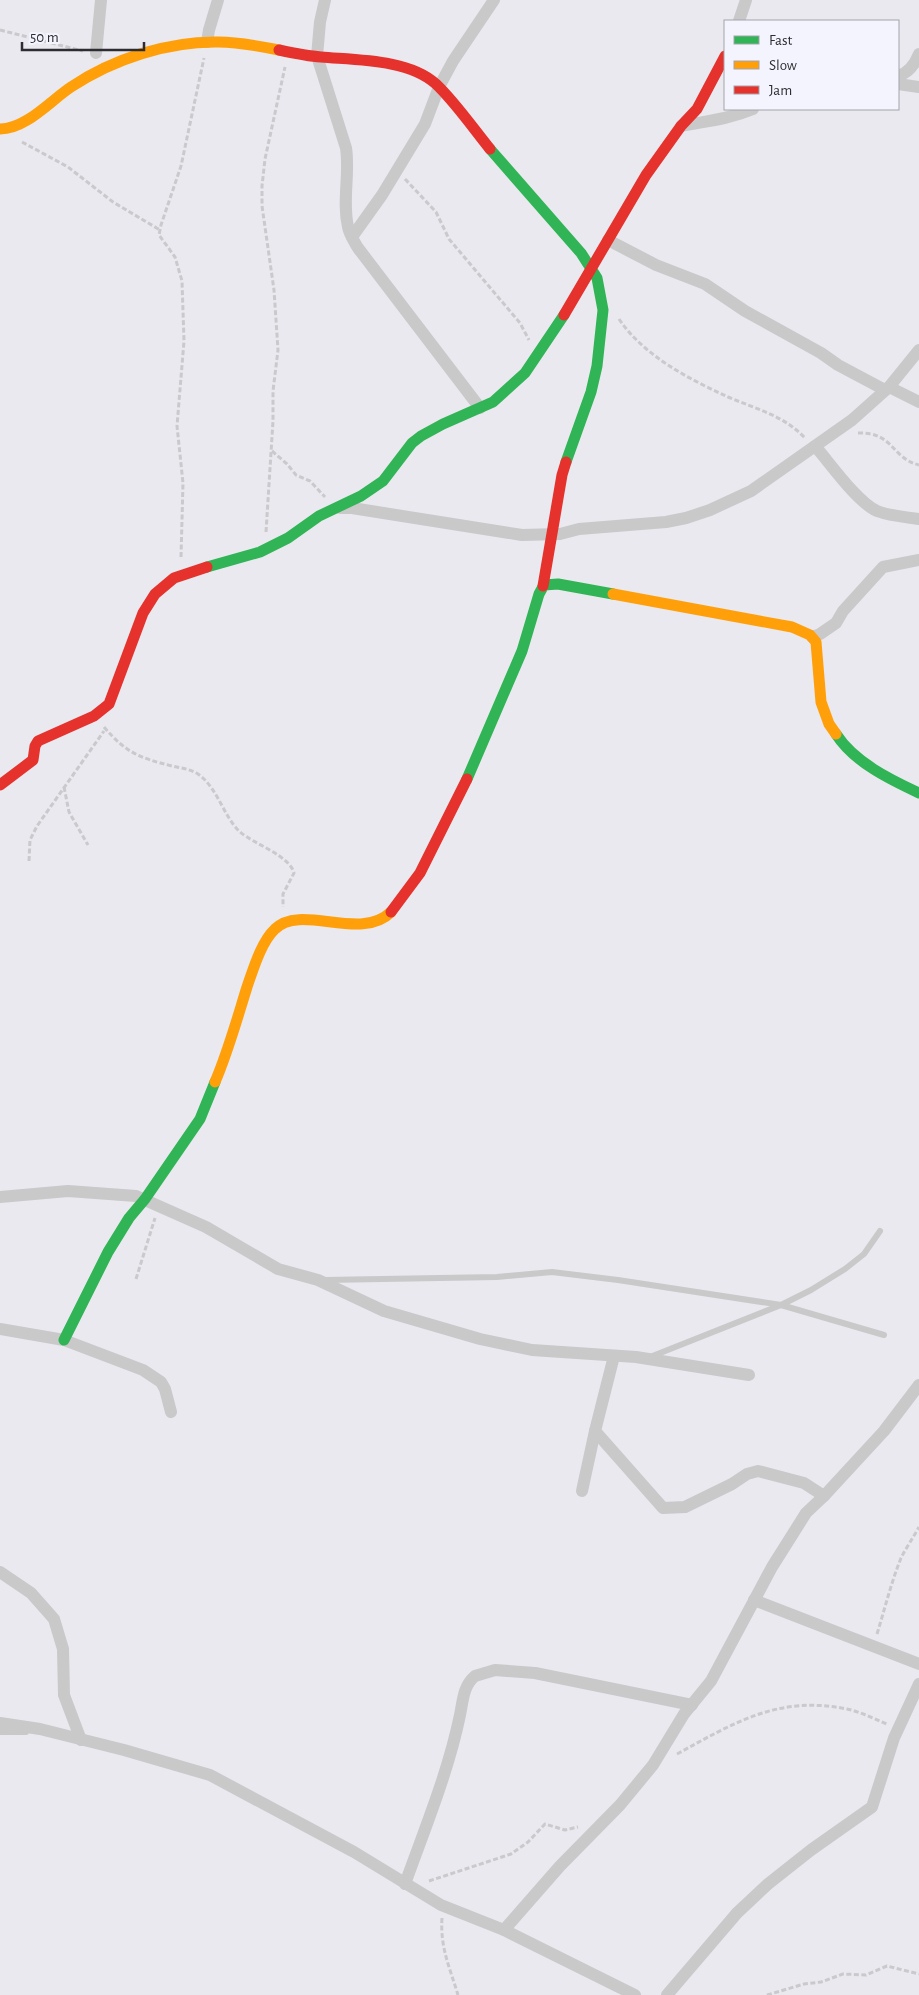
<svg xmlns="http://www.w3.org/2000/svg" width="919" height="1995" font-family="'Alegreya Sans',sans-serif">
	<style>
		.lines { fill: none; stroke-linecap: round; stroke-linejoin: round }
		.path { stroke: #cacacd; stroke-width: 3; stroke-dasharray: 5 2.5; stroke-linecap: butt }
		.lane { stroke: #c9c9ca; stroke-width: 6 }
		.street { stroke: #c9c9ca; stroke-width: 12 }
		.fast { stroke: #30b455; stroke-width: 11 }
		.slow { stroke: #ff9f0a; stroke-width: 11 }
		.jam { stroke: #e5322d; stroke-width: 11 }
	</style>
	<rect width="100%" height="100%" fill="#e9e9ef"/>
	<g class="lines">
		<g class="path">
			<polyline points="0,30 83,51"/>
			<polyline points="22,142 68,167 113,202 160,230"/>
			<polyline points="405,179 436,212 449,239 520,323 529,340"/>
			<path d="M619 319C644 356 689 379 728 397 756 409 783 415 805 438"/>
			<path d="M858 433C894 432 891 458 919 465"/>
			<polyline points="272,451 287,464 296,475 310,481 325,497"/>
			<polyline points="266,532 273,421 273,391 278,350 274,290 262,206 262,186 265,159 285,67"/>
			<polyline points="181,557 183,483 177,426 184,341 182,281 175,257 159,235 161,225 181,166 204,58"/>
			<path d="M104 727C126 753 140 758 172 766 181 768 190 769 198 774 218 788 223 816 240 832 254 844 290 856 294 873L283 894V907"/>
			<polyline points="64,787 69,812 88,845"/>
			<polyline points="29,861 30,840 37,826 104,731"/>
			<polyline points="136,1279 155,1218"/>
			<path d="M877 1634C885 1608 891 1583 901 1558 906 1548 913 1538 919 1527"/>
			<path d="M677 1754C734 1723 778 1695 847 1709 861 1712 874 1719 887 1724"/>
			<polyline points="429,1881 511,1854 528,1842 545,1824 565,1830 578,1827"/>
			<path d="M442 1918C440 1948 450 1968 458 1995"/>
			<polyline points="767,1995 804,1984 821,1982 843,1974 866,1975 887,1966 919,1974"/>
		</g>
		<g class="lane">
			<polyline points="325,1280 497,1277 552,1272 618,1280 781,1305 884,1335"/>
			<polyline points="650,1357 781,1305 811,1290 845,1269 864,1254 880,1231"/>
			<polyline points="0,1732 26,1732"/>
		</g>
		<g class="street">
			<path d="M325 0 320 22 317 56 346 148C350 174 342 201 348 227 349 234 354 241 358 248L480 408"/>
			<polyline points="739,21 746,0"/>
			<polyline points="207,42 209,30 218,0"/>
			<polyline points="96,53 101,0"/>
			<path d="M898 76C909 73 915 64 919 54"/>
			<polyline points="898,84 919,87"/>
			<path d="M681 126C707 121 729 119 753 109"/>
			<polyline points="352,237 382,195 425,124 439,87 453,61 494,0"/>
			<polyline points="608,240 656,265 705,284 745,311 821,353 838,365 885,390"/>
			<polyline points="889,387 919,402"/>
			<path d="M815 446C830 463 857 502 877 511 890 516 905 517 919 519"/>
			<polyline points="340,508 352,508 522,535 560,534 579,529 666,522 686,518 710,510 751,491 852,420 889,387 919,350"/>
			<polyline points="812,637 820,634 836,623 843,611 883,567 919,560"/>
			<polyline points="0,1197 68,1191 136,1196 206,1227 278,1269 318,1280 384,1311 480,1339 532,1350 636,1357 749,1375"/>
			<polyline points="0,1329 64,1340 143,1370 161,1382 165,1389 171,1412"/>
			<polyline points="595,1431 663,1508 685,1507 732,1484 747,1474 758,1471 804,1483 824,1496"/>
			<polyline points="582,1491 595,1431 614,1356"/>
			<polyline points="0,1572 31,1593 54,1619 63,1649 64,1695 81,1740"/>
			<polyline points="754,1600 919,1664"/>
			<polyline points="0,1723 40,1729 124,1750 210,1775 354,1852 441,1905 504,1930 635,1995"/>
			<path d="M405 1884C425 1828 448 1773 460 1715 463 1701 463 1686 475 1676L495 1670 535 1673 692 1705"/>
			<polyline points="504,1930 560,1866 620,1805 653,1765 684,1714 711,1681 772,1567 806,1513 824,1496 884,1431 919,1385"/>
			<polyline points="667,1995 737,1913 768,1884 811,1850 872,1807 894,1738 919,1684"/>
		</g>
		<g class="fast">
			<polyline points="490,149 581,253 597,278 603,310 597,366 591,392 566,462"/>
			<polyline points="207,567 260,552 288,538 319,516 361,496 383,481 412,443 421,436 443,424 493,402 525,373 564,315"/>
			<path d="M836 734C854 762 889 779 919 793"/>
			<polyline points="467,779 522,651 539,594 544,585 558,584 613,594"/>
			<polyline points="64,1340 108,1252 129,1218 145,1199 200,1119 215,1082"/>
		</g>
		<g class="slow">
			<path d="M0 129C26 129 50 101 71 87 113 59 168 41 219 42 239 42 259 46 279 50"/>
			<polyline points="613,594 792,627 810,635 816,642 821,702 829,724 836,734"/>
			<path d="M215 1082C228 1052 237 1019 247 987 253 970 261 942 275 929 301 903 361 942 391 912"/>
		</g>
		<g class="jam">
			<path d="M279 50C293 53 307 56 321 57 355 60 409 59 436 84 455 102 473 128 490 149"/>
			<polyline points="564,315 646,175 681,126 697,109 725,56"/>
			<polyline points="543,586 562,475 566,462"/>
			<polyline points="0,785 33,760 35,746 38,741 94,716 109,704 143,613 155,594 174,578 207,567"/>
			<polyline points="391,912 420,873 467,779"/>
		</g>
	</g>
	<rect x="724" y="20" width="175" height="90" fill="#f4f4fe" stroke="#a4a4ac"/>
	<rect x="734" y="36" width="25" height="8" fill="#30b455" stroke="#a4a4ac"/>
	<text x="769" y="45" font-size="15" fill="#2d2d31">Fast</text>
	<rect x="734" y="61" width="25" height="8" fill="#ff9f0a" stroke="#a4a4ac"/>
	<text x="769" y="70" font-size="15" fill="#2d2d31">Slow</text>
	<rect x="734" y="86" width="25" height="8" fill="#e5322d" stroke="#a4a4ac"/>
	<text x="769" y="95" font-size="15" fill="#2d2d31">Jam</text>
	<path d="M22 42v8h122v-8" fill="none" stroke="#2d2d31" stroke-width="2.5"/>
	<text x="30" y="42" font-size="15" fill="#2d2d31" stroke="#f4f4fe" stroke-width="4" paint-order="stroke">50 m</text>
</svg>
